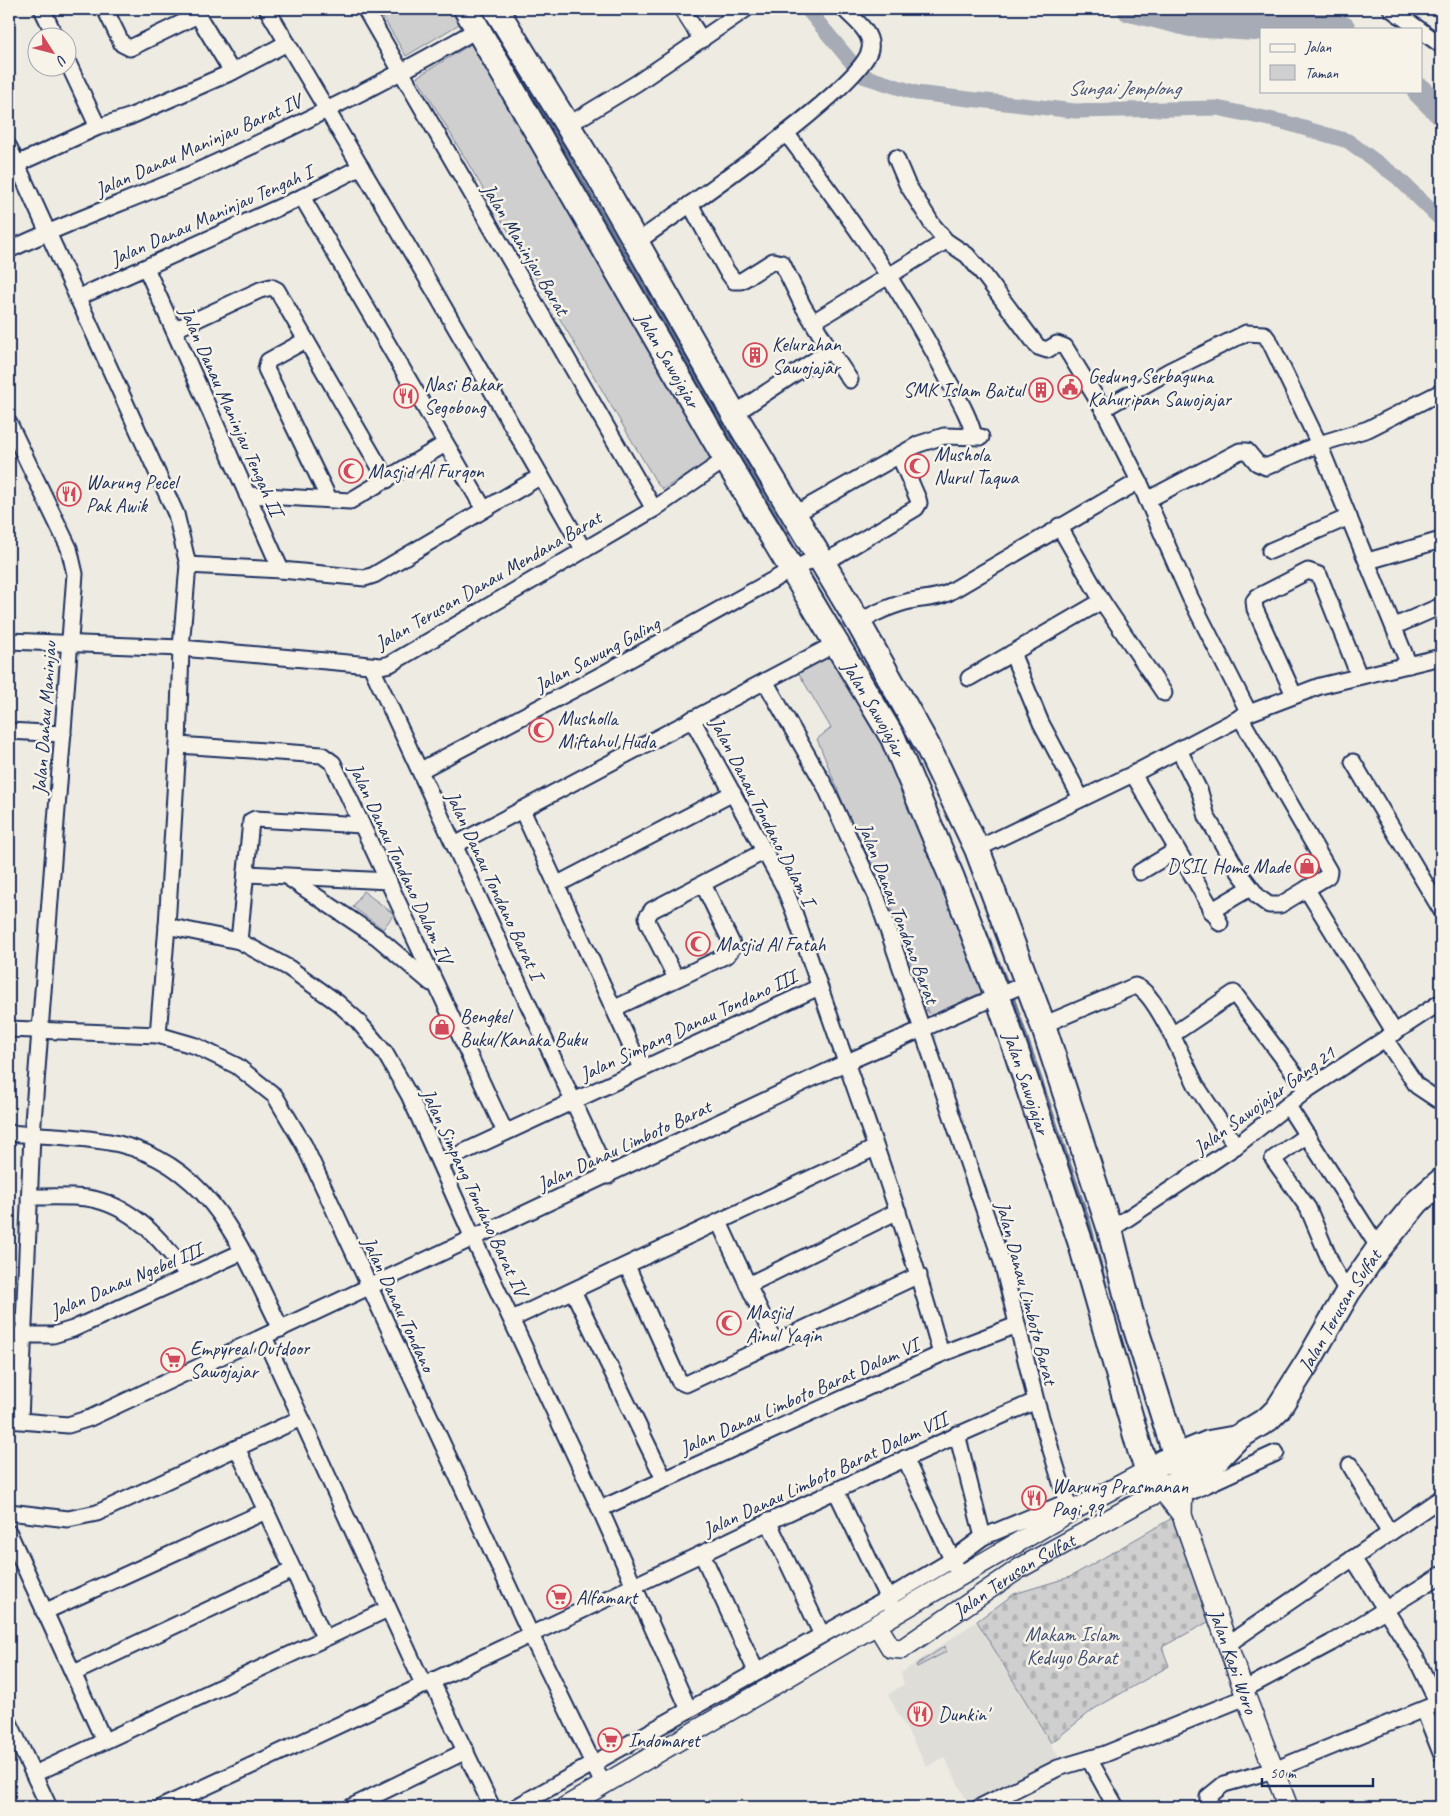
<svg xmlns="http://www.w3.org/2000/svg" width="1450" height="1816" font-family="Caveat,sans-serif">
	<style>
		.built { fill: #deddd8 }
		.green { fill: #cfcfcf; stroke: #757f96 }
		.cemetery { fill: url(#cemetery-stones); stroke: #757f96 }
		.lines { fill: none; stroke-linecap: round; stroke-linejoin: round }
		.stream { stroke: #6e7992; stroke-width: 4.5 }
		.canal { stroke: #a6abb5; stroke-width: 15 }
		.river { stroke: #a6abb5; stroke-width: 26 }
		.minor-casing { stroke: #1b2f5e; stroke-width: 19 }
		.tertiary-casing { stroke: #1b2f5e; stroke-width: 22 }
		.primary-casing { stroke: #1b2f5e; stroke-width: 28 }
		.minor { stroke: #f7f3e8; stroke-width: 15 }
		.tertiary { stroke: #f7f3e8; stroke-width: 19 }
		.primary { stroke: #f7f3e8; stroke-width: 24 }
		.labels { text-anchor: middle; stroke-width: 5; stroke-linejoin: round; paint-order: stroke }
		.street-label { font-size: 20px; fill: #1b2f5e; stroke: #f7f3e8 }
		.poi-label { font-size: 20px; fill: #1b2f5e; stroke: #f7f3e8; text-anchor: start }
		.park-label { font-size: 20px; fill: #3f4f75; stroke: #f7f3e8 }
		.water-label { font-size: 21px; font-style: italic; fill: #455478; stroke: #f7f3e8 }
	</style>
	<defs>
		<pattern id="cemetery-stones" width="16" height="16" patternUnits="userSpaceOnUse" patternTransform="scale(1.25)"><rect width="16" height="16" fill="#cfcfcf"/><path d="M2 7V4a2 2 0 0 1 4 0v3zM10 15v-3a2 2 0 0 1 4 0v3z" fill="#b1b2b4"/></pattern>
	</defs>
	<rect width="100%" height="100%" fill="#eeebe2"/>
	<filter id="ink" filterUnits="userSpaceOnUse"><feTurbulence type="fractalNoise" baseFrequency=".02" numOctaves="2"/><feDisplacementMap in="SourceGraphic" scale="10" xChannelSelector="R" yChannelSelector="G"/><feConvolveMatrix kernelMatrix="1 2 1 2 8 2 1 2 1" color-interpolation-filters="sRGB"/></filter>
	<g filter="url(#ink)">
		<polygon class="built" points="977,1621 1059,1758 968,1803 944,1757 927,1767 888,1695 904,1684 901,1673"/>
		<g class="green">
			<polygon points="378,9 452,9 461,23 406,56"/>
			<polygon points="473,43 714,459 663,489 658,485 417,77"/>
			<polygon points="835,651 878,722 987,990 932,1015 928,1012 887,895 846,810 817,739 831,728 798,672"/>
			<polygon points="363,891 394,914 383,929 353,907"/>
			<polygon points="945,1646 946,1652 917,1667 916,1665"/>
		</g>
		<polygon class="cemetery" points="1174,1517 1212,1620 1162,1647 1169,1666 1094,1709 1051,1743 977,1621 1014,1594 1070,1577"/>
		<g class="lines">
			<g class="stream">
				<polyline points="521,80 549,124 843,633"/>
				<polyline points="986,933 1012,996 1089,1223 1114,1319"/>
			</g>
			<polyline class="canal" points="807,9 863,76 916,93 1075,111 1217,108 1283,122 1348,141 1397,177 1441,220"/>
			<g class="river">
				<polyline points="1130,9 1190,24 1255,28 1320,18 1343,29"/>
				<polyline points="1420,91 1441,112"/>
			</g>
			<g class="minor-casing">
				<g id="minor">
					<polyline points="42,9 56,38"/>
					<polyline points="105,9 122,44 130,48 198,15"/>
					<polyline points="194,9 232,72"/>
					<polyline points="267,9 435,292 583,549"/>
					<polyline points="365,9 654,509"/>
					<polyline points="682,9 702,40"/>
					<polyline points="1391,9 1441,45"/>
					<polyline points="68,63 98,127"/>
					<polyline points="568,125 637,83 746,9"/>
					<path d="M786 133C843 208 898 283 942 368 953 391 968 411 974 436"/>
					<polyline points="9,147 176,514 188,565 181,648 178,745 167,926 158,1035"/>
					<polyline points="896,158 907,184 932,224 946,241 967,255 984,275 1038,347 1047,350 1057,344 1065,347 1103,409 1139,481 1190,597 1249,713"/>
					<polyline points="17,164 98,127 129,117 232,72 287,43"/>
					<polyline points="302,197 484,509"/>
					<polyline points="690,204 726,270 734,281 741,281 773,261 782,263 803,306 830,350"/>
					<path d="M637 242C677 213 863 87 870 49 873 33 854 19 844 9"/>
					<path d="M9 250C68 222 131 200 191 174 289 130 385 83 478 29"/>
					<polyline points="146,268 281,570"/>
					<polyline points="77,298 302,197 361,167"/>
					<polyline points="813,322 946,241"/>
					<polyline points="174,330 260,290 271,287 277,290 387,480"/>
					<polyline points="306,340 268,361 266,369 329,499"/>
					<polyline points="1103,409 1169,371 1246,333 1264,334 1270,342 1319,444 1409,665"/>
					<polyline points="734,414 830,350 850,380"/>
					<polyline points="9,423 69,548 75,574 32,1135 20,1420"/>
					<polyline points="247,495 350,501 445,444"/>
					<polyline points="1147,500 1240,451 1247,451 1257,463 1266,467 1319,444 1368,429 1441,392"/>
					<polyline points="795,514 919,444 944,436 981,437"/>
					<polyline points="1059,526 1102,601 1164,693"/>
					<polyline points="1270,551 1349,517"/>
					<polyline points="1368,561 1441,540"/>
					<polyline points="188,565 281,570 365,578 374,575 541,476"/>
					<path d="M858 622C875 613 892 605 910 601 924 598 935 599 948 593L1139 481"/>
					<polyline points="1395,626 1441,606"/>
					<polyline points="9,641 181,648 381,666 390,664 654,509 726,459"/>
					<polyline points="1012,653 1041,723 1081,798"/>
					<polyline points="371,666 608,1176"/>
					<polyline points="969,678 1102,601"/>
					<polyline points="765,681 825,786 877,898 1002,1262 1036,1401 1070,1512"/>
					<polyline points="1294,695 1255,609 1254,601 1257,597 1308,571 1319,575 1359,676"/>
					<polyline points="1240,717 1329,871 1328,876 1308,888 1309,893 1395,1033"/>
					<path d="M692 719 784 887 794 912C843 1059 900 1204 941 1354"/>
					<polyline points="9,731 63,734"/>
					<polyline points="178,745 322,755 333,763 505,1132"/>
					<polyline points="1179,750 1200,792 1207,817 1237,869 1258,897 1269,905 1280,905 1308,888"/>
					<polyline points="1353,762 1441,910"/>
					<polyline points="421,770 603,674 780,576 812,560 823,562 839,554 916,508 919,503 918,499 899,455"/>
					<polyline points="1133,774 1220,923"/>
					<polyline points="522,810 641,1068"/>
					<polyline points="455,845 837,643"/>
					<polyline points="977,849 1133,774 1249,713 1320,686 1441,657"/>
					<polyline points="1140,872 1177,850"/>
					<polyline points="246,874 389,881"/>
					<polyline points="289,878 377,937 431,983"/>
					<polyline points="558,884 733,793"/>
					<polyline points="1211,911 1250,888"/>
					<polyline points="167,926 239,941 289,968 338,1003 357,1020 385,1053 409,1095 473,1238 600,1509 689,1710"/>
					<polyline points="239,941 251,821 255,819 362,825"/>
					<polyline points="676,978 648,923 647,917 652,910 765,851"/>
					<polyline points="615,1008 727,955 733,947 732,944 703,884"/>
					<path d="M1043 1025 1135 986C1150 990 1164 1021 1172 1035"/>
					<polyline points="9,1029 158,1035 196,1046 237,1066 275,1096 304,1145 530,1633 604,1786"/>
					<polyline points="1385,1039 1417,1086 1441,1102"/>
					<polyline points="1288,1106 1379,1248"/>
					<path d="M9 1133C45 1136 83 1136 119 1144 214 1167 242 1251 281 1329"/>
					<polyline points="1307,1135 1273,1159 1308,1208 1334,1270 1348,1292"/>
					<polyline points="1236,1146 1197,1087 1172,1035 1234,993 1307,1090"/>
					<polyline points="440,1163 819,987"/>
					<path d="M29 1197C48 1197 68 1196 87 1198 133 1205 162 1240 188 1276"/>
					<polyline points="719,1222 748,1285"/>
					<polyline points="1110,1230 1236,1146 1307,1090 1441,1002"/>
					<polyline points="627,1266 679,1381 686,1384 919,1275"/>
					<polyline points="573,1291 664,1479"/>
					<polyline points="512,1319 875,1148"/>
					<polyline points="9,1335 53,1335 73,1329 242,1252"/>
					<polyline points="264,1337 424,1686"/>
					<polyline points="775,1342 748,1285 898,1211"/>
					<polyline points="9,1420 68,1425 90,1418 845,1063 1027,983"/>
					<polyline points="957,1434 983,1537"/>
					<polyline points="237,1448 324,1637"/>
					<polyline points="905,1458 956,1568"/>
					<polyline points="1350,1465 1389,1532"/>
					<polyline points="836,1491 892,1607"/>
					<polyline points="1175,1499 1276,1453"/>
					<polyline points="600,1509 941,1354 1017,1325"/>
					<polyline points="9,1512 68,1519 97,1513 301,1418"/>
					<polyline points="768,1521 822,1635"/>
					<polyline points="9,1533 104,1741"/>
					<polyline points="702,1554 756,1671"/>
					<polyline points="1353,1558 1416,1658 1438,1704"/>
					<polyline points="44,1612 266,1511"/>
					<polyline points="1228,1644 1441,1498"/>
					<polyline points="74,1673 293,1570"/>
					<polyline points="432,1682 492,1807"/>
					<polyline points="1243,1690 1331,1643 1441,1575"/>
					<polyline points="1424,1710 1441,1753"/>
					<polyline points="9,1722 49,1807"/>
					<polyline points="1089,1759 1116,1807"/>
					<polyline points="34,1774 388,1609"/>
					<path d="M162 1807C343 1724 522 1639 701 1554 812 1501 923 1449 1036 1401"/>
					<polyline points="351,1807 466,1751"/>
					<polyline points="516,1807 888,1598 952,1560 983,1537 1067,1502"/>
					<polyline points="980,1807 1058,1768 1105,1754 1246,1697"/>
					<polyline points="1208,1807 1208,1797 1224,1784 1274,1770 1441,1702"/>
				</g>
			</g>
			<g class="tertiary-casing">
				<g id="tertiary">
					<path id="s1" d="M1183 1479 1182 1515 1246 1697 1288 1807"/>
					<path id="s2" d="M877 1625 891 1648 902 1649 1020 1568 1162 1490 1182 1515"/>
					<polyline points="565,1807 1070,1512 1148,1470"/>
				</g>
			</g>
			<g class="primary-casing">
				<g id="primary">
					<path id="s3" d="M466 9 731 468 893 738 952 878 1001 1006 1080 1241 1140 1450 1148 1470 1162 1490 1215 1461 1237 1438 1268 1419 1278 1409 1309 1360 1348 1292 1379 1248 1417 1202 1441 1181"/>
					<polyline points="496,9 595,170 734,414 858,622 927,745 977,849 1043,1025 1110,1230 1130,1310 1183,1479"/>
					<polyline points="1163,1462 1209,1443 1237,1438"/>
				</g>
			</g>
			<use href="#minor" class="minor"/>
			<use href="#tertiary" class="tertiary"/>
			<use href="#primary" class="primary"/>
		</g>
	</g>
	<defs>
		<g id="building-ring" transform="scale(1.25)"><circle r="9.5" fill="#f7f3e8" stroke="#d1495b" stroke-width="1.5"/><path d="M-4-6H4V6H1V3H-1V6H-4ZM-2.5-4.3h1.7v1.8h-1.7ZM.8-4.3h1.7v1.8H.8ZM-2.5-1h1.7V.8h-1.7ZM.8-1h1.7V.8H.8Z" fill="#d1495b"/></g>
		<g id="civic-ring" transform="scale(1.25)"><circle r="9.5" fill="#f7f3e8" stroke="#d1495b" stroke-width="1.5"/><path d="M-.6-6.5H3V-4.5H.6V-3L4-1V1h2V6H-6V1h2V-1L-.6-3ZM-1.2 2.5V6h2.4V2.5Z" fill="#d1495b"/></g>
		<g id="restaurant-ring" transform="scale(1.25)"><circle r="9.5" fill="#f7f3e8" stroke="#d1495b" stroke-width="1.5"/><path d="M-5-6h1v4h1v-4h1v4h1v-4h1v5L-1.5 .5V6h-2V.5L-5-1ZM5-6V6H3V1.5H1.5Q1.5-4 5-6Z" fill="#d1495b"/></g>
		<g id="mosque-ring" transform="scale(1.25)"><circle r="9.5" fill="#f7f3e8" stroke="#d1495b" stroke-width="1.5"/><path d="M3.5-4.9A6 6 0 1 0 3.5 4.9A5 5 0 1 1 3.5-4.9Z" fill="#d1495b"/></g>
		<g id="shop-ring" transform="scale(1.25)"><circle r="9.5" fill="#f7f3e8" stroke="#d1495b" stroke-width="1.5"/><path d="M-5-2.5h2.3a2.7 3.5 0 0 1 5.4 0H5L5.5 6h-11ZM-1.5-2.5h3a1.5 2.3 0 0 0-3 0Z" fill="#d1495b"/></g>
		<g id="supermarket-ring" transform="scale(1.25)"><circle r="9.5" fill="#f7f3e8" stroke="#d1495b" stroke-width="1.5"/><path d="M-6-5.5h2.5l.6 2H6L4.5 2H-2.5L-4.4-4H-6ZM-1.5 3.2a1.3 1.3 0 1 0 .1 0ZM3 3.2a1.3 1.3 0 1 0 .1 0Z" fill="#d1495b"/></g>
	</defs>
	<g fill-rule="evenodd">
		<use href="#building-ring" x="755" y="355"/>
		<use href="#civic-ring" x="1070" y="387"/>
		<use href="#building-ring" x="1041" y="390"/>
		<use href="#restaurant-ring" x="406" y="396"/>
		<use href="#mosque-ring" x="917" y="466"/>
		<use href="#mosque-ring" x="351" y="471"/>
		<use href="#restaurant-ring" x="69" y="494"/>
		<use href="#mosque-ring" x="541" y="730"/>
		<use href="#shop-ring" x="1307" y="866"/>
		<use href="#mosque-ring" x="698" y="944"/>
		<use href="#shop-ring" x="442" y="1027"/>
		<use href="#mosque-ring" x="729" y="1323"/>
		<use href="#supermarket-ring" x="173" y="1360"/>
		<use href="#restaurant-ring" x="1034" y="1498"/>
		<use href="#supermarket-ring" x="559" y="1597"/>
		<use href="#restaurant-ring" x="920" y="1714"/>
		<use href="#supermarket-ring" x="610" y="1740"/>
	</g>
	<g class="labels">
		<g class="street-label">
			<text transform="translate(198 145) rotate(-24)" y="7">Jalan Danau Maninjau Barat IV</text>
			<text transform="translate(211 215) rotate(-24)" y="7">Jalan Danau Maninjau Tengah I</text>
			<text transform="translate(526 249) rotate(59)" y="7">Jalan Maninjau Barat</text>
			<text dy="7" stroke="none"><textPath href="#s3" startOffset="405">Jalan Sawojajar</textPath></text>
			<text transform="translate(232 411) rotate(66)" y="7">Jalan Danau Maninjau Tengah II</text>
			<text transform="translate(488 580) rotate(-30)" y="7">Jalan Terusan Danau Mendana Barat</text>
			<text transform="translate(597 654) rotate(-28)" y="7">Jalan Sawung Galing</text>
			<text dy="7" stroke="none"><textPath href="#s3" startOffset="810">Jalan Sawojajar</textPath></text>
			<text transform="translate(44 718) rotate(-86)" y="7">Jalan Danau Maninjau</text>
			<text transform="translate(763 811) rotate(63)" y="7">Jalan Danau Tondano Dalam I</text>
			<text transform="translate(401 863) rotate(65)" y="7">Jalan Danau Tondano Dalam IV</text>
			<text transform="translate(495 885) rotate(65)" y="7">Jalan Danau Tondano Barat I</text>
			<text transform="translate(899 913) rotate(69)" y="7">Jalan Danau Tondano Barat</text>
			<text transform="translate(688 1025) rotate(-25)" y="7">Jalan Simpang Danau Tondano III</text>
			<text dy="7" stroke="none"><textPath href="#s3" startOffset="1215">Jalan Sawojajar</textPath></text>
			<text transform="translate(1264 1100) rotate(-36)" y="7">Jalan Sawojajar Gang 21</text>
			<text transform="translate(624 1145) rotate(-25)" y="7">Jalan Danau Limboto Barat</text>
			<text transform="translate(475 1192) rotate(65)" y="7">Jalan Simpang Tondano Barat IV</text>
			<text transform="translate(126 1280) rotate(-23)" y="7">Jalan Danau Ngebel III</text>
			<text transform="translate(1027 1293) rotate(75)" y="7">Jalan Danau Limboto Barat</text>
			<text transform="translate(399 1304) rotate(65)" y="7">Jalan Danau Tondano</text>
			<text dy="7" stroke="none"><textPath href="#s3" startOffset="1904">Jalan Terusan Sulfat</textPath></text>
			<text transform="translate(799 1396) rotate(-24)" y="7">Jalan Danau Limboto Barat Dalam VI</text>
			<text transform="translate(825 1474) rotate(-25)" y="7">Jalan Danau Limboto Barat Dalam VII</text>
			<text dy="7" stroke="none"><textPath href="#s2" startOffset="172">Jalan Terusan Sulfat</textPath></text>
			<text dy="7" stroke="none"><textPath href="#s1" startOffset="191">Jalan Kapi Woro</textPath></text>
		</g>
		<g class="poi-label">
			<text x="772" y="351">Kelurahan<tspan x="772" dy="23">Sawojajar</tspan></text>
			<text x="1088" y="383">Gedung Serbaguna<tspan x="1088" dy="23">Kahuripan Sawojajar</tspan></text>
			<text x="424" y="391">Nasi Bakar<tspan x="424" dy="23">Segobong</tspan></text>
			<text x="1024" y="397" text-anchor="end">SMK Islam Baitul</text>
			<text x="934" y="461">Mushola<tspan x="934" dy="23">Nurul Taqwa</tspan></text>
			<text x="368" y="478">Masjid Al Furqon</text>
			<text x="86" y="489">Warung Pecel<tspan x="86" dy="23">Pak Awik</tspan></text>
			<text x="558" y="725">Musholla<tspan x="558" dy="23">Miftahul Huda</tspan></text>
			<text x="1290" y="873" text-anchor="end">D'SIL Home Made</text>
			<text x="716" y="951">Masjid Al Fatah</text>
			<text x="460" y="1023">Bengkel<tspan x="460" dy="23">Buku/Kanaka Buku</tspan></text>
			<text x="746" y="1319">Masjid<tspan x="746" dy="23">Ainul Yaqin</tspan></text>
			<text x="190" y="1355">Empyreal Outdoor<tspan x="190" dy="23">Sawojajar</tspan></text>
			<text x="1052" y="1493">Warung Prasmanan<tspan x="1052" dy="23">Pagi 99</tspan></text>
			<text x="576" y="1604">Alfamart</text>
			<text x="938" y="1721">Dunkin'</text>
			<text x="628" y="1747">Indomaret</text>
		</g>
		<g class="park-label">
			<text x="1072" y="1641">Makam Islam<tspan x="1072" dy="23">Keduyo Barat</tspan></text>
		</g>
		<g class="water-label">
			<text x="1124" y="95">Sungai Jemplong</text>
		</g>
	</g>
	<rect width="1450" height="1816" fill="none" stroke="#f7f3e8" stroke-width="30"/>
	<rect x="15" y="15" width="1420" height="1786" fill="none" stroke="#1b2f5e" stroke-width="2" filter="url(#ink)"/>
	<rect x="1260" y="28" width="162" height="65" fill="#f7f3e8" stroke="#9fa5b1"/>
	<rect x="1270" y="44" width="25" height="8" fill="#f7f3e8" stroke="#9fa5b1"/>
	<text x="1305" y="52" font-size="15" fill="#1b2f5e">Jalan</text>
	<rect x="1270" y="65" width="25" height="15" fill="#cfcfcf" stroke="#9fa5b1"/>
	<text x="1305" y="78" font-size="15" fill="#1b2f5e">Taman</text>
	<g transform="translate(52 52) rotate(126)"><circle r="24" fill="#f7f3e8" stroke="#9fa5b1"/>
	<path d="M0-4L9 19L0 12L-9 19Z" fill="#d1495b"/>
	<text y="-8" font-size="14" font-weight="bold" text-anchor="middle" fill="#1b2f5e">U</text>
	</g>
	<path d="M1262 1778v8h111v-8" fill="none" stroke="#1b2f5e" stroke-width="2.5"/>
	<text x="1270" y="1778" font-size="15" fill="#1b2f5e" stroke="#f7f3e8" stroke-width="4" paint-order="stroke">50 m</text>
</svg>
